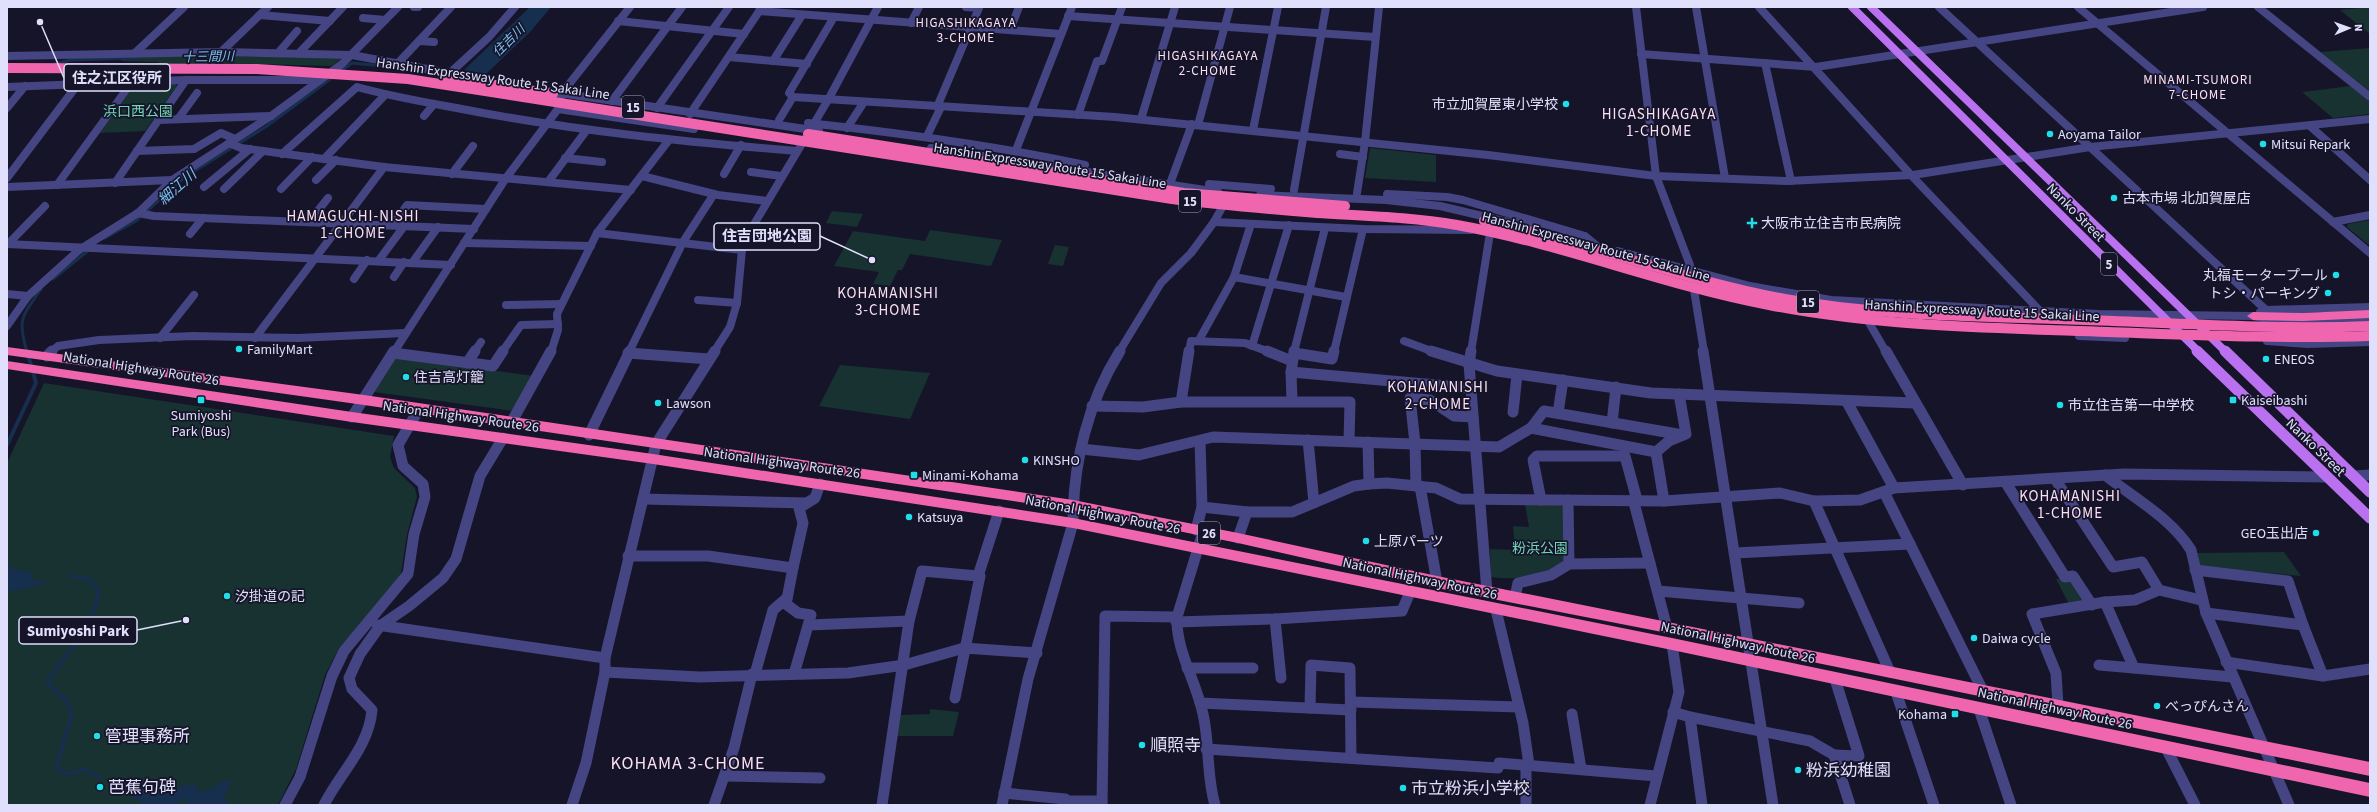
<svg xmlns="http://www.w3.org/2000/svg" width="2377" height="812" font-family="'Source Sans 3','Noto Sans JP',sans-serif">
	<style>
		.green { fill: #173230 }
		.water { fill: #172f4e }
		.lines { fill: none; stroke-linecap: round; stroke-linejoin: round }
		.stream-far1 { stroke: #172f4e; stroke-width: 3 }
		.stream { stroke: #172f4e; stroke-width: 4 }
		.minor-far1 { stroke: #444582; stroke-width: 8 }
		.minor { stroke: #444582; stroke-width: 11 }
		.major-far1 { stroke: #ba71f0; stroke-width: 8 }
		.major { stroke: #ba71f0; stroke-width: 11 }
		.highway { fill: #ef66af; fill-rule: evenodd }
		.highway-bridge { stroke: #ef66af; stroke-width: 10 }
		.poi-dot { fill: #1fdee7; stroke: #161429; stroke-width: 1.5 }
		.labels { text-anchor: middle; stroke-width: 3.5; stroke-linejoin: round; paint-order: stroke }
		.far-neighbourhood-label { font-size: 13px; letter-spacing: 1px; fill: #fce0f3; stroke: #161429 }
		.far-water-label { font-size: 13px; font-style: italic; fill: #78bff1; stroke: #161429 }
		.shield { fill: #161429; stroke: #a3a2bd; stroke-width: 1 }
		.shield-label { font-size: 13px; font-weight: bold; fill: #e0dffc }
		.street-label { font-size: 14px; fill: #e0dffc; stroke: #161429 }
		.poi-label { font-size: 14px; fill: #e0dffc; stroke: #161429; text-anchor: start }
		.park-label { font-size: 14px; fill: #71d5b7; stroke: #161429 }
		.neighbourhood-label { font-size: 15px; letter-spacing: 1px; fill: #fce0f3; stroke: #161429 }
		.water-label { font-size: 15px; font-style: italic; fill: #78bff1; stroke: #161429 }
		.near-poi-label { font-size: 17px; fill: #e0dffc; stroke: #161429; text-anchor: start }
		.near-neighbourhood-label { font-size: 18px; letter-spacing: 1px; fill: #fce0f3; stroke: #161429 }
		.leader { fill: none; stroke: #e0dffc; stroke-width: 1.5 }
		.callout-dot { fill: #e0dffc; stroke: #161429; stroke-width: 1.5 }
		.callout { fill: #161429; stroke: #e0dffc; stroke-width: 1.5 }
		.callout-label { font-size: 15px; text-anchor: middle; font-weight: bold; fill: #e0dffc }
	</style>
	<rect width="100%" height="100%" fill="#161429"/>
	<g class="green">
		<polygon points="2370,7 2370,34 2340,10 2369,7"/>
		<polygon points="2370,48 2370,92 2320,52"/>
		<polygon points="127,54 342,58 332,66 214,63 208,70 169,70 163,78 153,78 153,70 159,62 121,61"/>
		<polygon points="174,83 177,86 145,131 100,133 133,88 139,85"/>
		<polygon points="2351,86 2370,102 2370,114 2333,118 2302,92"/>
		<polygon points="1370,148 1436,155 1436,182 1365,178"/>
		<polygon points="832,211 863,214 857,227 826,223"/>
		<polygon points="2370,220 2370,246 2347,227 2348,224"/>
		<polygon points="930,230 1002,240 991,266 910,254 902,270 898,270 890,286 873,284 879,272 834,266 853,231 925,241"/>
		<polygon points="1055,245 1069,247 1063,266 1048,264"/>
		<polygon points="396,357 534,376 513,411 374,392"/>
		<polygon points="840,365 930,373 910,419 819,406"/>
		<polygon points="44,383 394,436 390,457 394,468 415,488 417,497 407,535 401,574 390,593 339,648 325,675 296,769 278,805 7,805 7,463"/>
		<path d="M1525 504H1559L1564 508V564C1541 576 1518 581 1491 577L1490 549 1515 550 1513 526 1529 527Z"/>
		<polygon points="2284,552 2301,576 2199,566 2197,553"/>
		<polygon points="2072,578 2089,603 2069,604 2056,579"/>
		<polygon points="930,709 959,712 953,736 897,736 900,715 930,714"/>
	</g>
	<g class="water">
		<polygon points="530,7 551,7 531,31 486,74 464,70"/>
		<polygon points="7,565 14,570 31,572 33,580 47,582 46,584 7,592"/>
		<path d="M156 780 161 785 169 783 174 789 186 785H196L198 790C208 794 216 788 222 781H233L224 796 228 805H186L187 800 185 798 175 805 159 803 143 805 140 801 131 798 129 793C134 780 145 783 156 780Z"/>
	</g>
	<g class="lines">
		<g class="stream-far1">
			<polyline points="54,64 71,60 139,58"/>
			<polyline points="339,72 352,63 394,67"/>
			<polyline points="460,73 472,75 476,72"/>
			<polyline points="105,238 136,221 185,177 267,126 333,77"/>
			<polyline points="53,279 89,250"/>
			<path d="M27 352C17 318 22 317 41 289"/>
		</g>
		<g class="stream">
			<polyline points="7,445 36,383 27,351"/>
			<polyline points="71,576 90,579 98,590 96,606 82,633"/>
			<polyline points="76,643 48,680 48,684 67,701 72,714 57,764 61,772 71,774 84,769 100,777"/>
		</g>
		<g class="minor-far1">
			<polyline points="414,7 418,7"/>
			<polyline points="1636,7 1656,176 1690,265 1704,352"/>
			<polyline points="1696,7 1725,178"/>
			<polyline points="1759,7 1911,175 2040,311"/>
			<polyline points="1939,7 2266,310"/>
			<polyline points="2078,7 2370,253"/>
			<polyline points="2258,7 2370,97"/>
			<polyline points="759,11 1061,34"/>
			<polyline points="260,15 330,21"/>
			<polyline points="1068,16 1375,37"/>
			<polyline points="363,18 385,20"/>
			<polyline points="618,21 744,34"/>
			<polyline points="911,23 919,7"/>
			<polyline points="1010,30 1019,7"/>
			<polyline points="419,41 434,42"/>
			<polyline points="221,52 268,7"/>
			<polyline points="135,53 184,7"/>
			<polyline points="278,53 297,31"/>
			<polyline points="299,53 343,7"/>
			<polyline points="1641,54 1816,67 2203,7"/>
			<polyline points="7,56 221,52 352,55 459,75"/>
			<polyline points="729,57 807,64"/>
			<polyline points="773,61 802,15"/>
			<polyline points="398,63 451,7"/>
			<polyline points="1765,63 1791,181"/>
			<polyline points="450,73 489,37 515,7"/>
			<polyline points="7,87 186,80 320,80"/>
			<polyline points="546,91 819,131"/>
			<polyline points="793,97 1115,117 1488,155 1656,176 1787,181 1913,175 2090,147 2370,119"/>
			<polyline points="612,101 682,7"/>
			<polyline points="937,107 979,8 966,7"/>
			<polyline points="7,108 25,86"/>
			<polyline points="657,108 729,7"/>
			<polyline points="558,109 694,129"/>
			<polyline points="690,114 762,7"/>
			<polyline points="1078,115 1097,61 1102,61 1122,7"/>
			<polyline points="424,116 434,104"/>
			<polyline points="178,119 197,93"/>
			<polyline points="1141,119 1175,7"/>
			<polyline points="158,120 271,116"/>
			<polyline points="779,120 793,97 789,93 834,17"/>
			<path d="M808 123C901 133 993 145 1085 165"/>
			<polyline points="1198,125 1230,7"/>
			<polyline points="2310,126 2370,180"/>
			<polyline points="847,128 864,102"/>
			<polyline points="1253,130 1278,7"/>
			<polyline points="927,136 941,107"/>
			<polyline points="229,143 241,148 384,167 631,190"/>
			<polyline points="931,148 1218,192"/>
			<polyline points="1016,150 1072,7"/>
			<polyline points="137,151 194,149 221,133 235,139"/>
			<path d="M282 154 357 87C393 97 430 103 467 110 576 131 686 142 797 151"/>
			<polyline points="1340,154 1363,157"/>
			<polyline points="565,158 602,162"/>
			<polyline points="324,159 385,95"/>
			<polyline points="751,172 781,176"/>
			<polyline points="452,174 473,146"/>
			<polyline points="724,174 741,145"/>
			<polyline points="642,176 718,195 767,201"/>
			<polyline points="7,178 78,84"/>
			<polyline points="316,180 336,160"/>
			<polyline points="1171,181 1192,124"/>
			<polyline points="548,182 586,131"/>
			<polyline points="115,183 186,80"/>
			<polyline points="1209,184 1271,189"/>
			<polyline points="57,185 132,82"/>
			<polyline points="7,187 172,180"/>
			<polyline points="204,187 250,149"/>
			<polyline points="224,189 263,151"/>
			<polyline points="281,189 312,157"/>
			<polyline points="1294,190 1326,7"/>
			<polyline points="1357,193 1365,142 1379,7"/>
			<polyline points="1387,194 1447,197 1463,200 1585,236 1596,245"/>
			<polyline points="1260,195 1386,200 1440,206 1533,228"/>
			<polyline points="138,213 154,216 474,229"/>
			<polyline points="309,222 328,198"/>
			<polyline points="1214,222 1363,229 1471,230"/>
			<polyline points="2333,222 2370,215"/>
			<polyline points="393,225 407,205 486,209"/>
			<polyline points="597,233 742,250"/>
			<polyline points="190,234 203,218"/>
			<polyline points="464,243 591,246"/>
			<polyline points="7,244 451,265"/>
			<polyline points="8,244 45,206"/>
			<polyline points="1618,251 1750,286 1831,300 2098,314 2253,316 2284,322 2370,321"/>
			<polyline points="379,260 405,225"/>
			<polyline points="412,263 438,227"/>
			<polyline points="394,277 404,262"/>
			<polyline points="1234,277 1346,297"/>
			<polyline points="354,279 367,260"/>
			<polyline points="7,294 28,296"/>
			<polyline points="698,300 737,303"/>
			<polyline points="506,305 561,304"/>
			<polyline points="2260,312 2266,310 2370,307"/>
			<polyline points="1864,314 1886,352"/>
			<polyline points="7,326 28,296 79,250 138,213 172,180 271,116 342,64 398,7"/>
			<polyline points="2079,336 2125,338"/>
			<polyline points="160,338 194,295"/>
			<polyline points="255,338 384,167"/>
			<polyline points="1199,340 1234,277 1251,224"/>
			<polyline points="1404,341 1434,352"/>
			<polyline points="2267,341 2308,344 2370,342"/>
			<polyline points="1252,346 1289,225"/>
			<polyline points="51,352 58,346 99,340 193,336 298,338 405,333"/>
			<polyline points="394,352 506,178 558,109 562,93 630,7"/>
			<polyline points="474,352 481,342"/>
			<polyline points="502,352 521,325 558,324"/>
			<polyline points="551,352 558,330 557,314 597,233 669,140"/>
			<polyline points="629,352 683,242 714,194"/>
			<polyline points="714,352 730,327 737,303 742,250 750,231 828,100 878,7"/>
			<polyline points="1119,352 1161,283 1191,253 1214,222 1228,197"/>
			<polyline points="1189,352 1191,341 1245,343 1269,352"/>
			<polyline points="1294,352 1325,228"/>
			<polyline points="1334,352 1363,229"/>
			<polyline points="1471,352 1490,233"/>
		</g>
		<g class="minor">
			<polyline points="1267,351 1292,361"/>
			<polyline points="1431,351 1497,371 1651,393 1915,403"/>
			<polyline points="1471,351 1469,364 1487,592"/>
			<polyline points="1703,351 1773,805"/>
			<polyline points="1886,351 1963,485"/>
			<polyline points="393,353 493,366 503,351"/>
			<polyline points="628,353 709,359"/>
			<polyline points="1294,353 1294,351"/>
			<polyline points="47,356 52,351"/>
			<polyline points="467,363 475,351"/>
			<polyline points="1291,372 1470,388"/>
			<polyline points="1292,401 1291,372 1294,353 1332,359 1334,351"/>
			<polyline points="1181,402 1350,402 1349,441"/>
			<polyline points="1847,402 1894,488"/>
			<polyline points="1092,406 1143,407 1181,402 1189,351"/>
			<polyline points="1513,412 1517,375"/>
			<polyline points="1558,413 1563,380"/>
			<polyline points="352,417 394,351"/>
			<polyline points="511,423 551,351"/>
			<polyline points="1612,423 1616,387"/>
			<polyline points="1531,428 1656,452"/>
			<polyline points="589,435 630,351"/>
			<polyline points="1308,440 1314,503"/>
			<polyline points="1200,441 1202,507 1247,512"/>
			<polyline points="1368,442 1369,484"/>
			<polyline points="1081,449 1139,455 1213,437 1499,447 1531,428 1544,411 1683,435"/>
			<path d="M2105 475C2134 498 2171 518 2191 550L2206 613 2289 805"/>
			<polyline points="2354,476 2370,475"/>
			<polyline points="2055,479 2113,567 2142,562 2159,590"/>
			<polyline points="2006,483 2065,577 2073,576 2092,605"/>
			<polyline points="1416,486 1415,443 1410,398 1430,400 1454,416 1473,417"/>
			<polyline points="1420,486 1437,582"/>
			<polyline points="1884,492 1983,691"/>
			<polyline points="643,499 807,503"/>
			<polyline points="1633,499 1667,628"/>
			<polyline points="1541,500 1533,460 1537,456 1625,456 1637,500"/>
			<polyline points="1664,501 1656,452 1669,441 1686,434 1679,394"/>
			<polyline points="1814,501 1890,672"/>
			<polyline points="1196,530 1202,507"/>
			<path d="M1203 532 1177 617C1176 652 1196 680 1203 714 1210 744 1206 775 1215 805"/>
			<polyline points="1238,538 1247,512 1292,512 1354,486 1369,484 1387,483 1436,488 1460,499 1664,501 1780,493 1814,501 1860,500 1894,488 2124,474 2327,477"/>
			<polyline points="1735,553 1910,544"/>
			<polyline points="628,556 708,556 793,568 786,604 798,613 811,615 794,674"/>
			<polyline points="1569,564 1650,563"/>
			<polyline points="793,568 803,523 799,508 815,498 820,484"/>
			<polyline points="2195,570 2288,581 2303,625"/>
			<polyline points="1658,591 1799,603"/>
			<polyline points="1515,597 1518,583 1551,575 1569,564 1568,500"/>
			<polyline points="2105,602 2134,668 2232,677"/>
			<polyline points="1496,610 1523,723 1529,765"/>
			<polyline points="2206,613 2303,625 2323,676"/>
			<polyline points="1275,619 1281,678"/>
			<polyline points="1176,622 1275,619 1402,611 1410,592"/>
			<polyline points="377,625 605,658"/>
			<polyline points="809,625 909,621"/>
			<polyline points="2226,662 2323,676 2370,669"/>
			<polyline points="2099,665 2134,668"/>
			<polyline points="1187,668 1253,668"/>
			<polyline points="605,672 700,677 848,673 904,665 964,648 1037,653"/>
			<polyline points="755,674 773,610 787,598"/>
			<polyline points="1896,692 1934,805"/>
			<polyline points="955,698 980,576 978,576 999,511"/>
			<polyline points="1351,702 1519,707"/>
			<polyline points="1200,703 1351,710"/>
			<polyline points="2058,706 2056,673 2032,614 2105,602 2135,600 2159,590 2201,600"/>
			<polyline points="1310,708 1311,665 1350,668 1351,758"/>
			<polyline points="1979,709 2011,805"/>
			<polyline points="1673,712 1690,717 1702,805"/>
			<polyline points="1572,714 1581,769"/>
			<polyline points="1690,717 1810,741 1834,755 1850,805"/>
			<polyline points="2166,748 2195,805"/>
			<polyline points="1206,749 1498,768 1499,763 1656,776"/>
			<polyline points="1834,755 1859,756 1835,679"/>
			<polyline points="1526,765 1526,805"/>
			<polyline points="725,776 820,778"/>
			<polyline points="1004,793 1065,799 1065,801 1102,801"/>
			<polyline points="285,805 300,777 332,676 344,651 408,574 414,534 425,497 423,484 403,466 398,445 419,409"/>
			<path d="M324 805C340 773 369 747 372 710L352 689 349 678 360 654 380 626 409 606 443 578 456 559 480 476 503 438"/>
			<polyline points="572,805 586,763 605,672 605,658 656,444 715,351"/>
			<polyline points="714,805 734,748 752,674"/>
			<polyline points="882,805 909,621 922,571 978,576"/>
			<path d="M1002 805 1028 679 1073 523C1073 463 1088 402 1120 351"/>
			<polyline points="1102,805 1105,616 1177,617"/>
			<polyline points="1650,805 1679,692 1672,644"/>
		</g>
		<g class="major-far1">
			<polyline points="1852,7 2199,352"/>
			<polyline points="1871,7 2226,352"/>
		</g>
		<g class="major">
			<polyline points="2197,351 2370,518"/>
			<polyline points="2225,351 2370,492"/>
		</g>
		<g class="highway">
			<polygon points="2370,310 2370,318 2303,321 2253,320 2247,316 2253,312 2303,313"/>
			<polygon points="7,347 364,395 1073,500 1238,533 1437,576 2370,762 2370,776 1749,649 1437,588 1238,543 1073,510 364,405 7,355"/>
			<polygon points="7,361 352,412 653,454 1073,518 1672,638 2370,783 2370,797 1672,650 1073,528 653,464 352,422 7,369"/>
		</g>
		<g class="highway-bridge">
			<path d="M7 68 257 69 408 79 1172 199C1220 205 1269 209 1317 213 1364 216 1411 217 1457 225 1563 244 1663 285 1769 305 1881 327 1995 328 2108 332 2196 335 2283 339 2370 336"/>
			<polyline points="445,77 553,94"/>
			<polyline points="808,134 1184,193 1345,206"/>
			<path d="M1484 221C1586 242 1683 280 1785 299 1884 317 1986 316 2086 320 2181 323 2275 330 2370 326"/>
		</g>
	</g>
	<g class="poi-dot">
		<circle cx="1566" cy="104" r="4"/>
		<circle cx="2050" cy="134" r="4"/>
		<circle cx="2263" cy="144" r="4"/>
		<circle cx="2114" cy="198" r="4"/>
		<path d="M1750 217h4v4h4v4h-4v4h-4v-4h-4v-4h4z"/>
		<circle cx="2336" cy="275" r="4"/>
		<circle cx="2328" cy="293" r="4"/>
		<circle cx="239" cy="349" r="4"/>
		<circle cx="2266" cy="359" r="4"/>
		<circle cx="406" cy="377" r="4"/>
		<rect x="197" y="396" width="8" height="8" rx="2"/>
		<rect x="2229" y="396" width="8" height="8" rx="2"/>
		<circle cx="658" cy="403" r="4"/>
		<circle cx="2060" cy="405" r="4"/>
		<circle cx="1025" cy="460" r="4"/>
		<rect x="910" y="471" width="8" height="8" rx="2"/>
		<circle cx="909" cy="517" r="4"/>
		<circle cx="2316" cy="533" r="4"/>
		<circle cx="1366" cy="541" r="4"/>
		<circle cx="227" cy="596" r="4"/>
		<circle cx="1974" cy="638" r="4"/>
		<circle cx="2157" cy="706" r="4"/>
		<rect x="1951" y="710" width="8" height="8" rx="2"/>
		<circle cx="97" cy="736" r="4"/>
		<circle cx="1142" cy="745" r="4"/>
		<circle cx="1798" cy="770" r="4"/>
		<circle cx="100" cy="787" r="4"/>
		<circle cx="1403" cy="788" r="4"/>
	</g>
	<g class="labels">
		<g class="far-neighbourhood-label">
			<text x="966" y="27">HIGASHIKAGAYA<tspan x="966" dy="15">3-CHOME</tspan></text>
			<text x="1208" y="60">HIGASHIKAGAYA<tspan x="1208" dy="15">2-CHOME</tspan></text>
			<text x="2198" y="84">MINAMI-TSUMORI<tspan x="2198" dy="15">7-CHOME</tspan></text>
		</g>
		<g class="far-water-label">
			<text transform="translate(508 40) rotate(-45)" y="5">住吉川</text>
			<text transform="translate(208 56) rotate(-1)" y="5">十三間川</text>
		</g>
		<g class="shield">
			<rect x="622" y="96" width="22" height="22" rx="3"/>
			<rect x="1179" y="190" width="22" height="22" rx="3"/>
			<rect x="2101" y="253" width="16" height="22" rx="3"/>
			<rect x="1797" y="291" width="22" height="22" rx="3"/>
			<rect x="1198" y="522" width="22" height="22" rx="3"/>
		</g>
		<g class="shield-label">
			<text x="633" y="112">15</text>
			<text x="1190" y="206">15</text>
			<text x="2109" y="269">5</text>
			<text x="1808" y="307">15</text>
			<text x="1209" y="538">26</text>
		</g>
		<g class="street-label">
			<text transform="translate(493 78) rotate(8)" y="5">Hanshin Expressway Route 15 Sakai Line</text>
			<text transform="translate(1050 165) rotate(9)" y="5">Hanshin Expressway Route 15 Sakai Line</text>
			<text transform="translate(2076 212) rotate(45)" y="5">Nanko Street</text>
			<text transform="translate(1596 246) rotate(15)" y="5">Hanshin Expressway Route 15 Sakai Line</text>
			<text transform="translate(1982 310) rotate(3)" y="5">Hanshin Expressway Route 15 Sakai Line</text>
			<text transform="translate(141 368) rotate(9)" y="5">National Highway Route 26</text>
			<text transform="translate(461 416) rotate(8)" y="5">National Highway Route 26</text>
			<text transform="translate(2316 447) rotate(44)" y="5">Nanko Street</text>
			<text transform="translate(782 462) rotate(8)" y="5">National Highway Route 26</text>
			<text transform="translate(1103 514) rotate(11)" y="5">National Highway Route 26</text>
			<text transform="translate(1420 578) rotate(12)" y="5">National Highway Route 26</text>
			<text transform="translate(1738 642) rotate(12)" y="5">National Highway Route 26</text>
			<text transform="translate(2055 708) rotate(12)" y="5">National Highway Route 26</text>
		</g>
		<g class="poi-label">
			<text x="1558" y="109" text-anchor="end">市立加賀屋東小学校</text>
			<text x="2058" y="139">Aoyama Tailor</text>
			<text x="2271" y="149">Mitsui Repark</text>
			<text x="2122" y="203">古本市場 北加賀屋店</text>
			<text x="1761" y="228">大阪市立住吉市民病院</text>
			<text x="2328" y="280" text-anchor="end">丸福モータープール</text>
			<text x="2320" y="298" text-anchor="end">トシ・パーキング</text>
			<text x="247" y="354">FamilyMart</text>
			<text x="2274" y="364">ENEOS</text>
			<text x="414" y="382">住吉高灯籠</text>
			<text x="2241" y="405">Kaiseibashi</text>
			<text x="666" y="408">Lawson</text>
			<text x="2068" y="410">市立住吉第一中学校</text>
			<text x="201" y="420" text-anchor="middle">Sumiyoshi<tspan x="201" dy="16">Park (Bus)</tspan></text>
			<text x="1033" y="465">KINSHO</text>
			<text x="922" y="480">Minami-Kohama</text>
			<text x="917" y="522">Katsuya</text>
			<text x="2308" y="538" text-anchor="end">GEO玉出店</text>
			<text x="1374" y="546">上原パーツ</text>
			<text x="235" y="601">汐掛道の記</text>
			<text x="1982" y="643">Daiwa cycle</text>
			<text x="2165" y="711">べっぴんさん</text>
			<text x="1947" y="719" text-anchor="end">Kohama</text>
		</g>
		<g class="park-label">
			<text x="138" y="116">浜口西公園</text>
			<text x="1540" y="553">粉浜公園</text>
		</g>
		<g class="neighbourhood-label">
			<text x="1659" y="119">HIGASHIKAGAYA<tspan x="1659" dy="17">1-CHOME</tspan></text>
			<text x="353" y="221">HAMAGUCHI-NISHI<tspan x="353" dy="17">1-CHOME</tspan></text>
			<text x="888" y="298">KOHAMANISHI<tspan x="888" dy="17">3-CHOME</tspan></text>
			<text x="1438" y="392">KOHAMANISHI<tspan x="1438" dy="17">2-CHOME</tspan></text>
			<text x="2070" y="501">KOHAMANISHI<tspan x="2070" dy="17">1-CHOME</tspan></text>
		</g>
		<g class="water-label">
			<text transform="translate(177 187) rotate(-41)" y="5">細江川</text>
		</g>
		<g class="near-poi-label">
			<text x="105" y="742">管理事務所</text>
			<text x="1150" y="751">順照寺</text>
			<text x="1806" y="776">粉浜幼稚園</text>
			<text x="108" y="793">芭蕉句碑</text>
			<text x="1411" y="794">市立粉浜小学校</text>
		</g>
		<g class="near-neighbourhood-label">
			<text x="688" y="769">KOHAMA 3-CHOME</text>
		</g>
	</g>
	<path class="leader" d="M40 22L64 78M872 260L820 236M186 620L137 630"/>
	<g class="callout-dot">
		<circle cx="40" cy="22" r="4"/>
		<circle cx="872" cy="260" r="4"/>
		<circle cx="186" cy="620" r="4"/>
	</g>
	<g class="callout">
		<rect x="64" y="64" width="106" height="27" rx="4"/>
		<rect x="714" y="223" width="106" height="27" rx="4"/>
		<rect x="19" y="617" width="118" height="27" rx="4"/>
	</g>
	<g class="callout-label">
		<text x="117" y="83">住之江区役所</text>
		<text x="767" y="241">住吉団地公園</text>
		<text x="78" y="636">Sumiyoshi Park</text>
	</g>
	<rect width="2377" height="812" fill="none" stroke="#e0dffc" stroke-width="16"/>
	<g transform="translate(2349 28) rotate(88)" stroke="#161429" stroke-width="3" paint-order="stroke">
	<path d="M0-3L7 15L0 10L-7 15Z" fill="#e0dffc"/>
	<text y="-6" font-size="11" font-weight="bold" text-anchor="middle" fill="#e0dffc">N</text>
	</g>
</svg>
